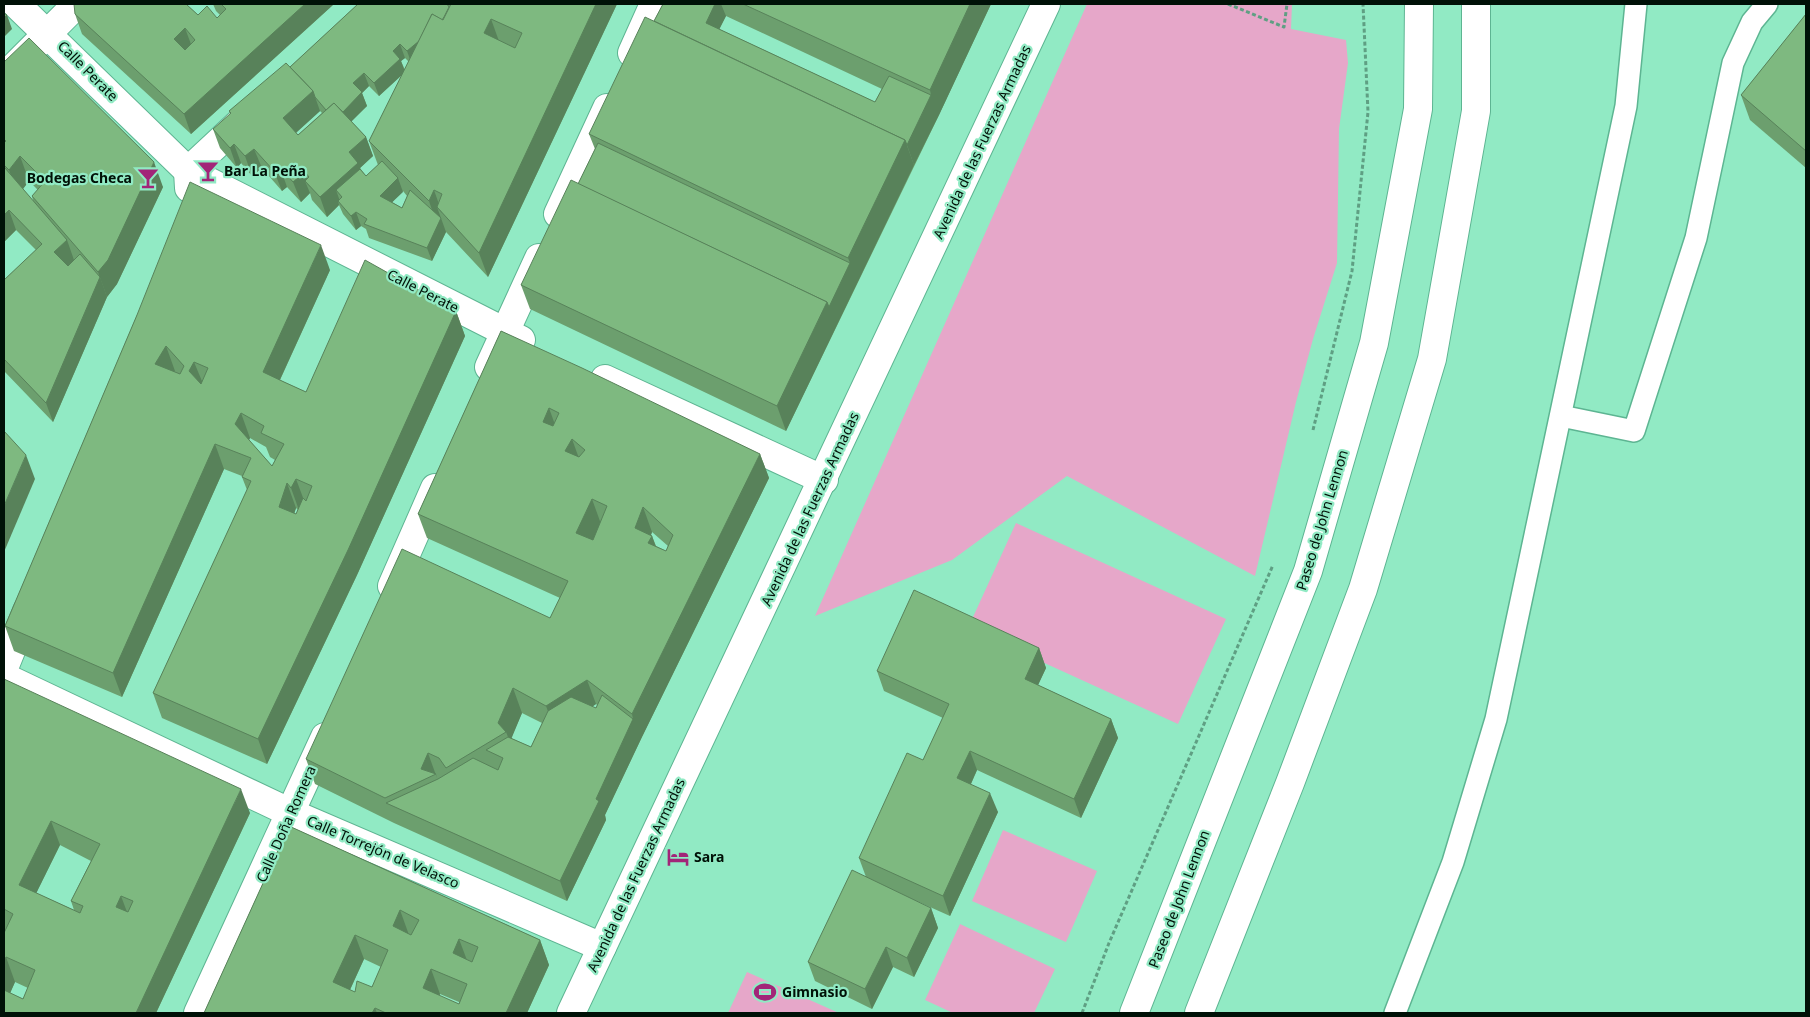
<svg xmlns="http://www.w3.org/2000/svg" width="1810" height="1017" font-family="'Noto Sans',sans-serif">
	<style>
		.green { fill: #e6a7c9 }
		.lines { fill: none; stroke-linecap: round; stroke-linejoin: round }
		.lane-casing { stroke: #5db592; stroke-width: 24 }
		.street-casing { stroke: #5db592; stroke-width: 30 }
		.highway-casing { stroke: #5db592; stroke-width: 30 }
		.path { stroke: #5f9f83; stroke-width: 3; stroke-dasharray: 4 2.5; stroke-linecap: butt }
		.lane { stroke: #fff; stroke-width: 21 }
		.street { stroke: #fff; stroke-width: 28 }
		.highway { stroke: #fff; stroke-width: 28 }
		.wall { fill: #6c9f6e; fill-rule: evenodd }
		.shaded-wall { fill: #58825a }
		.building { fill: #7eb980; stroke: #58825a; fill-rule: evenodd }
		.labels { text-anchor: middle; stroke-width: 4.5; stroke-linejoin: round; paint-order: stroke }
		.street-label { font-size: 14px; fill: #001107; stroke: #91eac4 }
		.poi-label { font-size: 14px; font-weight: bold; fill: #001107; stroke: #91eac4; text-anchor: start }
	</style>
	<rect width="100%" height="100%" fill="#91eac4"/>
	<g class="green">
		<polygon points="1087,4 1292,4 1291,29 1346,40 1348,63 1339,129 1337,263 1313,339 1296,402 1255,576 1067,476 952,560 815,616"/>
		<polygon points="1016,523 1226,619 1178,724 968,628"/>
		<polygon points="1003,830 1097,871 1066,942 972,901"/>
		<polygon points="960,924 1055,969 1034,1013 953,1013 925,1000"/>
		<polygon points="747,972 839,1013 728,1013"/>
	</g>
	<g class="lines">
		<g class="lane-casing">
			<g id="lane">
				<polyline points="1561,416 1634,431 1696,238 1733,63 1752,22 1767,4"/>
				<polyline points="1395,1013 1453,862 1496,719 1626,106 1636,4"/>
			</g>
		</g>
		<g class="street-casing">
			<g id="street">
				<polyline points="16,4 188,171 521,340"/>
				<polyline points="632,53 654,4"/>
				<polyline points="4,77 77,4"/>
				<polyline points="189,188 188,171 245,118"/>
				<polyline points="558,214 607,108"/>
				<polyline points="489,367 539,258"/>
				<polyline points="605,379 824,480"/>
				<polyline points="392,586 435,488"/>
				<polyline points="4,668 27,611"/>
				<polyline points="4,677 291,813 602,947"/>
				<polyline points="198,1013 325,737"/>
				<polyline points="571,1013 1046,4"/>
			</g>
		</g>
		<g class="highway-casing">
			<g id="highway">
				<polyline points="1134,1013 1308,571 1374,343 1418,109 1419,4"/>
				<polyline points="1199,1013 1290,783 1363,589 1432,359 1476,111 1476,4"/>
			</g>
		</g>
		<g class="path">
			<polyline points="1228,4 1284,27 1287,4"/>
			<polyline points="1313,430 1352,271 1368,112 1363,4"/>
			<polyline points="1082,1013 1109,943 1273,565"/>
		</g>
		<use href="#lane" class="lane"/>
		<use href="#street" class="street"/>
		<use href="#highway" class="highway"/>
	</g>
	<g class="wall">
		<polygon points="213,4 334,4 191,134 82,34 75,14 187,5 198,15 217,18 220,15 216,11"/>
		<path d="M358 4H617L488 277 446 232 432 261 369 238 366 229 361 226 356 230 343 214 339 205 327 217 312 200 310 193 301 202 287 187 282 191 262 168 252 176 241 163 237 168 220 148 213 129 230 114 229 111 290 67ZM405 58 409 62 405 70 401 61ZM402 75 369 141 378 165 366 176 360 168 373 156 366 137 351 121 367 106 362 93 369 86 379 96ZM320 111 322 113 298 135 296 133ZM403 191 407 196 402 208 392 202Z"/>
		<path d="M663 4H991L939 115 786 431 530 309 521 285 578 184 595 149 589 134 654 21ZM726 16 882 89 875 102 719 29Z"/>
		<polygon points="1806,14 1806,168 1750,120 1741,95"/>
		<path d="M4 62 163 187 117 284 107 297 53 422 4 371V280L36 250 16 230 4 242ZM29 181 38 190 32 196 33 201 23 189Z"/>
		<path d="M330 270 280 380 306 392 456 311 465 336 357 575 267 764 162 718 153 693 247 490 242 477V476L224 469 122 697 14 651 5 626 137 315ZM250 438 266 447 270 457 275 460 272 466 249 440ZM296 508 298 510 296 514H294Z"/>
		<path d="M501 331 760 454 769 478 641 739 605 815 606 820 567 901 394 823 315 784 306 759 550 618 560 598 427 538 418 514ZM652 532 668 546 666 551 656 546 652 536 651 535ZM596 704 597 705 596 708 592 707ZM522 713 542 723 531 747 511 738Z"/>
		<polygon points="1039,648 1046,668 1038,685 1111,719 1118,738 1081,818 977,770 971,784 998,812 950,916 883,886 931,908 938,928 914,977 893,967 872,1009 815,981 808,962 866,877 859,858 923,760 943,718 884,691 877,671"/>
		<path d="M4 679 250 813 156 1013H4L5 931 4 930ZM60 845 91 861 71 901 74 910 36 893ZM15 982 28 988 23 999 10 993Z"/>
		<path d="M289 826 540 940 549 965 527 1013H204ZM364 959 381 967 372 987 355 992 350 990ZM440 994 459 1002V1004L439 996Z"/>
	</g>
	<g class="shaded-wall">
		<polygon points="305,4 334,4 191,134 184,114"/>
		<polygon points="596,4 617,4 488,277 479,253"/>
		<polygon points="715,4 721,4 726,16 713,42 706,23"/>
		<polygon points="970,4 991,4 939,115 914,165 907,145 931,95 930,90"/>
		<polygon points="7,15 12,29 4,37 4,18"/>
		<polygon points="491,19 500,44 484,33"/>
		<polygon points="185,28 192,47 181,58 174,39"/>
		<polygon points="419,41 412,65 407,51"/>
		<polygon points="400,44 405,58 401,61 405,72 379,96 374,83 393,51"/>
		<polygon points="364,73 369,86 362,93 367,106 346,127 341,113 353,83"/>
		<polygon points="313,91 320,111 290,138 283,118"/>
		<polygon points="366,137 373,156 360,168 365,182 342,197 336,190 341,204 338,201 339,205 327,217 320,197 349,152"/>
		<polygon points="905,140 914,165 786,431 777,406 827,302 850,263 848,258"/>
		<polygon points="234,144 241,163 237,168 230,148"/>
		<polygon points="254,149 262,168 252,176 245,156"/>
		<polygon points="20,156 29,181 18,195 9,170"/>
		<polygon points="154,162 163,187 117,284 107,297 98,272"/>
		<polygon points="280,167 287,187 282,191 274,171"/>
		<polygon points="305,172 310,187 305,181 310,193 301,202 293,182"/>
		<polygon points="398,178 403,192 385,209 380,196"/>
		<polygon points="434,190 442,213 437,207 446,232 432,261 427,248 437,225 429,201"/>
		<polygon points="9,210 16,230 4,242 4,215"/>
		<polygon points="356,212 361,226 356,230 351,216"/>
		<polygon points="67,240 74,260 62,271 54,252"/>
		<polygon points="321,245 330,270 272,397 263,372"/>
		<polygon points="100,277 107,297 53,422 46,403"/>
		<polygon points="456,311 465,336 357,575 267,764 258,739"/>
		<polygon points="166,346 175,371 164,389 155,364"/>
		<polygon points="194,362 204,386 198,396 189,371"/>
		<polygon points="549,408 558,433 543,422"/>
		<polygon points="241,413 250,438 244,449 235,424"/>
		<polygon points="572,439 581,464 565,451"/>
		<polygon points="215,444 224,469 122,697 113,673"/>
		<polygon points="760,454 769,478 641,739 605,815 606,820 567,901 560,881 596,799 633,719 632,714"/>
		<polygon points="26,455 35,479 4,552 4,506"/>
		<polygon points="296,479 305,503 300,513 291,488"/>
		<polygon points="287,483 296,508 288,532 279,507"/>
		<polygon points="592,499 601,524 585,558 576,533"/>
		<polygon points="643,507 652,532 644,553 635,528"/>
		<polygon points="652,536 661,561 648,543"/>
		<polygon points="1039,648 1046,668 1032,698 1025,679"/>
		<polygon points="587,680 596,704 555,731 546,706"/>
		<polygon points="513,688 522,713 510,742 506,732 498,723"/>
		<polygon points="1111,719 1118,738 1081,818 1074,799"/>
		<polygon points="970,751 977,770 965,797 957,778"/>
		<polygon points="428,753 437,778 436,774 421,769"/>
		<polygon points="241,789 250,813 156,1013 136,1013"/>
		<polygon points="990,793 998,812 950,916 943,896"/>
		<polygon points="51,821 60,845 28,910 19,885"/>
		<polygon points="121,896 130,920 116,907"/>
		<polygon points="931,908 938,928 914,977 907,958"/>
		<polygon points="400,910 409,935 393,926"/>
		<polygon points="355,935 364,959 342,1007 333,982"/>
		<polygon points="459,939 468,963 453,953"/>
		<polygon points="540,940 549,965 527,1013 506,1013"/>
		<polygon points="886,947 893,967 872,1009 865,989"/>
		<polygon points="6,957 15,982 4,1007 4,962"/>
		<polygon points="431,969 440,994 432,1013 423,988"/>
		<polygon points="375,1008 377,1013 372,1013"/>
	</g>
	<g class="building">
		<path d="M74 4H186L198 15 207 6 217 18 226 9 221 4H305L184 114 75 14ZM185 28 195 40 185 50 174 39Z"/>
		<polygon points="358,4 447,4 449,7 444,17 442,20 432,14 419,41 407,51 400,44 393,51 400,59 374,83 364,73 353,83 362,92 343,112 334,103 326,110 315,97 313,91 290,67"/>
		<path d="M451 4H596L479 253 437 207 442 194 434 190 429 201 369 141 432 14 443 20ZM491 19 522 33 515 48 484 33Z"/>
		<polygon points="663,4 715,4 706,23 875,102 889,76 931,95 907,145 905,140 654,21"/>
		<polygon points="743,4 970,4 930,90"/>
		<polygon points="4,13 7,15 4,18"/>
		<polygon points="1806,14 1806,151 1741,95"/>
		<polygon points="645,17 905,140 848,258 589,134"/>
		<polygon points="29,38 154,162 108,260 98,272 32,196 45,181 20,156 9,170 4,165 4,143 6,141 4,139 4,62"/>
		<polygon points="286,63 313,91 283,118 298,135 334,103 366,137 349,152 358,163 320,197 305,181 309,177 305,172 293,182 280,167 274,171 254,149 245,156 234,144 230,148 213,129 231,113 229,111"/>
		<polygon points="598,143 850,263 829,307 827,302 578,184"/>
		<polygon points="382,161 398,178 380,196 402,208 410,190 441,218 427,248 364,224 367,219 356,212 351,216 338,201 342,197 336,190 360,169 366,176"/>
		<polygon points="5,168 67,240 54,252 68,266 80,254 100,277 46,403 4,359 4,280 42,244 9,210 4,215 4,170"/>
		<polygon points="571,180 827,302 777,406 521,285"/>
		<path d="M190 182 321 245 263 372 284 382 306 392 365 260 456 311 348 550 258 739 153 693 251 481 242 477 251 458 215 444 113 673 5 626 137 315ZM166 346 184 366 180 374 155 364ZM194 362 208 368 201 384 189 371ZM241 413 264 426 261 433 284 444 272 466 235 424ZM296 479 312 486 306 501 303 498 296 514 279 507 287 483 291 488Z"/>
		<path d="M501 331 582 368 760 454 632 714 587 680 546 706 513 688 498 723 506 732 446 768 439 758 428 753 421 769 436 774 385 798 306 759 402 549 550 618 568 581 418 514ZM549 408 559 413 553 426 543 422ZM572 439 585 450 579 457 565 451ZM592 499 607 506 593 540 576 533ZM643 507 673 535 666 551 648 543 652 536 635 528Z"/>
		<polygon points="4,431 26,455 4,506"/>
		<polygon points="914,590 1039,648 1025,679 1111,719 1074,799 970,751 957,778 990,793 943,896 859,858 907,753 923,760 949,704 877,671"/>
		<path d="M4 679 241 789 136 1013H4V990L23 999 35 970 6 957 4 962V933L13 914 4 909ZM51 821 100 844 71 901 83 906 80 913 19 885ZM121 896 133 901 128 912 116 907Z"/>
		<polygon points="602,695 633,719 596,799 599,801 560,881 386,803 438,779 473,758 498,770 503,758 486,750 508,737 531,747 548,711 571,697 596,708"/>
		<path d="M289 826 540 940 506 1013H386L375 1008 372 1013H204ZM400 910 419 920 411 935 393 926ZM355 935 388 950 372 987 357 981 355 992 333 982ZM459 939 478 947 472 962 453 953ZM431 969 467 984 459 1004 423 988Z"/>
		<polygon points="852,870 931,908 907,958 886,947 865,989 808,962"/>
	</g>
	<defs>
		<g id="bar-bare" transform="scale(1.725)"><path d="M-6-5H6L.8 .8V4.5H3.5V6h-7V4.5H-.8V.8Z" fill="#a22578" stroke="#91eac4" stroke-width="2.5" paint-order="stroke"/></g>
		<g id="hotel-bare" transform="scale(1.725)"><path d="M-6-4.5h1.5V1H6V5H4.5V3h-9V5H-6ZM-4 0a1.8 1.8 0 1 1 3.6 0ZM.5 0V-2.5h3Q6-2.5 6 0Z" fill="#a22578" stroke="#91eac4" stroke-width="2.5" paint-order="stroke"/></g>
		<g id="stadium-bare" transform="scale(1.725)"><path d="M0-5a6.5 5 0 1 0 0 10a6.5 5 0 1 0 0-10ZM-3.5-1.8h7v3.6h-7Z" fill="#a22578" stroke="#91eac4" stroke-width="2.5" paint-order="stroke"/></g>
	</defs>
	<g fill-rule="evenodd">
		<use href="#bar-bare" x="208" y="171"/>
		<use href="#bar-bare" x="148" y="178"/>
		<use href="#hotel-bare" x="678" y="857"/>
		<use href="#stadium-bare" x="765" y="992"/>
	</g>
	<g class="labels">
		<g class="street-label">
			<text transform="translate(88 71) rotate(45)" y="5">Calle Perate</text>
			<text transform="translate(982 142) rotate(-65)" y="5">Avenida de las Fuerzas Armadas</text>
			<text transform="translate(423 291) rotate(27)" y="5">Calle Perate</text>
			<text transform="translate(810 509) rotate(-65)" y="5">Avenida de las Fuerzas Armadas</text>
			<text transform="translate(1322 520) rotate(-73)" y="5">Paseo de John Lennon</text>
			<text transform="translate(286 824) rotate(-66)" y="5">Calle Doña Romera</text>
			<text transform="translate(383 852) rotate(23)" y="5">Calle Torrejón de Velasco</text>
			<text transform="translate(636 875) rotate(-65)" y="5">Avenida de las Fuerzas Armadas</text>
			<text transform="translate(1179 899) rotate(-69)" y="5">Paseo de John Lennon</text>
		</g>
		<g class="poi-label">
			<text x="224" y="176">Bar La Peña</text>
			<text x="132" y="183" text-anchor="end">Bodegas Checa</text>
			<text x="694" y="862">Sara</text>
			<text x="782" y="997">Gimnasio</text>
		</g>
	</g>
	<rect width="1810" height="1017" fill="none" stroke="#001107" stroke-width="10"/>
</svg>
